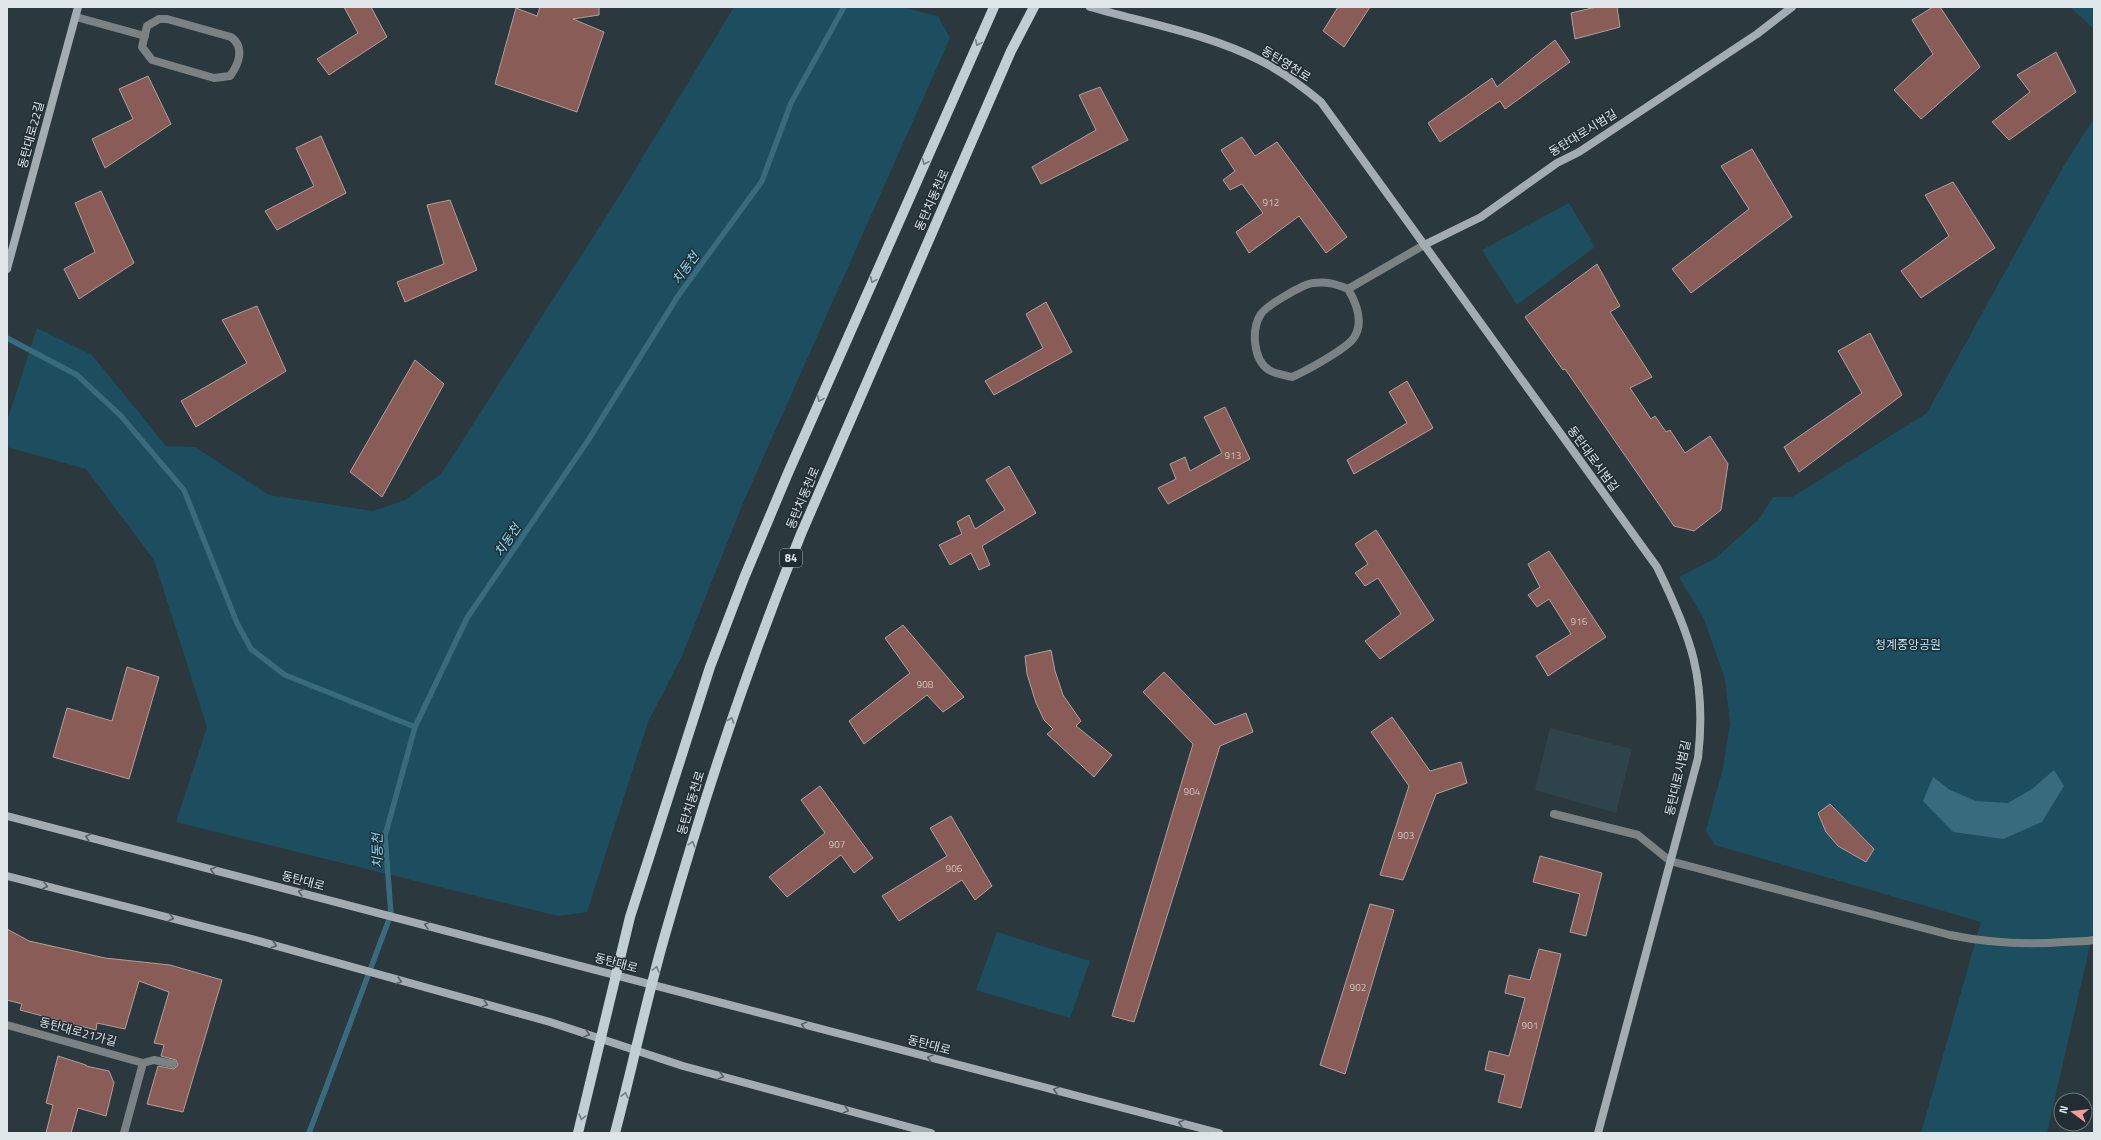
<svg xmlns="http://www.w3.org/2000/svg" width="2101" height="1140" font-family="'Titillium Web','Noto Sans KR',sans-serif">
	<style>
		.built { fill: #2f434b }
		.green { fill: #1c4e5f }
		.water { fill: #386b7d }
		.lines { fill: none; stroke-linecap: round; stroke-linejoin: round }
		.stream { stroke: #386b7d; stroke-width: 5.5 }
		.building { fill: #8a5c57; stroke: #b0a09e }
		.street { stroke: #7b8284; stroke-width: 8 }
		.secondary { stroke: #a3adb1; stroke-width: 8 }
		.primary { stroke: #c1ced4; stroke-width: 10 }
		.oneway { stroke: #717e83 }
		.oneway2 { stroke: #556065 }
		.labels { text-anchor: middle; stroke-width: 3; stroke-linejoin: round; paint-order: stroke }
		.number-label { font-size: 10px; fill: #c9c4c4 }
		.shield { fill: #212d32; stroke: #a5aeb2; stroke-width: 1 }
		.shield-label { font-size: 11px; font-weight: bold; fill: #dee6e9 }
		.street-label { font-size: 12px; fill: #dee6e9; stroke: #212d32 }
		.park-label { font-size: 12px; fill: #b7e6f9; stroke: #212d32 }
		.water-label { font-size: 13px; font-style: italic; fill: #8cdffe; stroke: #212d32 }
	</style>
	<rect width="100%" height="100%" fill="#2b383d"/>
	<polygon class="built" points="1550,728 1632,749 1616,813 1535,790"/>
	<g class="green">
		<polygon points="734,7 901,7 938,16 950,38 743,503 682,656 648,722 587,912 558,916 176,822 207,727 154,560 86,469 7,447 7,421 37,328 92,355 166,446 195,447 269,495 373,511 405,500 441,474 618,198"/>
		<polygon points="2070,7 2094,7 2094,29"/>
		<polygon points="2094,118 2094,928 2047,1133 1921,1133 1981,922 1715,845 1706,830 1723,768 1730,724 1725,679 1704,619 1679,577 1716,558 1759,519 1773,497 1792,497 1927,413 2063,167"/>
		<polygon points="1569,203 1595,247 1517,305 1482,250"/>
		<polygon points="997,932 1090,961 1070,1018 976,990"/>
	</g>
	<polygon class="water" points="2054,770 2064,786 2042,822 2003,839 1953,832 1923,801 1933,777 1950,790 1976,801 2008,803 2032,789"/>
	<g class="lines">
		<g class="stream">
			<polyline points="7,338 77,375 121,416 184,490 237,623 251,649 285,675 415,727"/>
			<polyline points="309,1133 391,914 385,836 415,727 467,618 589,439 678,296 762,181 791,103 844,7"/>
		</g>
	</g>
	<g class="building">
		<polygon points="344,7 371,7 387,37 329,75 317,59 358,33"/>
		<polygon points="540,7 599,7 599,15 573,19 604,32 577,112 495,84 516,8 537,16"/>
		<polygon points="1338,7 1370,7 1344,47 1323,31"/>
		<polygon points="1596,7 1617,7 1620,27 1575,39 1571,13"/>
		<polygon points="1933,7 1940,7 1980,67 1921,119 1894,90 1933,54 1912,20"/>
		<polygon points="1555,40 1570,62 1505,109 1500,101 1440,142 1428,123 1492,78 1497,87"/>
		<polygon points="2056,52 2076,92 2009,140 1992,122 2030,92 2017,75"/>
		<polygon points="148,76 171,124 105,168 92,139 133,119 119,89"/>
		<polygon points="1100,87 1128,140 1041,184 1032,167 1096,130 1079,95"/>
		<polygon points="321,136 346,193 277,230 265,211 314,186 296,148"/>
		<polygon points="1242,137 1255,156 1277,142 1347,237 1326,253 1299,216 1249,253 1236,232 1263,213 1242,184 1230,190 1223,180 1235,171 1221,150"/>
		<polygon points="1752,149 1792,217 1691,293 1672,269 1749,209 1721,166"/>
		<polygon points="1953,182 1995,248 1921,298 1901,271 1949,236 1925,195"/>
		<polygon points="101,191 134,263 79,299 64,269 95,252 75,203"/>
		<polygon points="450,200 477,270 405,302 397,282 444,264 427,205"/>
		<polygon points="1597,264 1620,306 1610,312 1652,377 1630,388 1651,419 1655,416 1666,432 1670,430 1685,453 1710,436 1728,464 1721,510 1694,531 1674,526 1565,369 1563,370 1525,317"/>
		<polygon points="1046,302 1072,352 994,395 985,381 1043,348 1026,314"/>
		<polygon points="257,306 286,371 196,427 181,401 247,363 222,320"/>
		<polygon points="1870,333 1902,395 1799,472 1784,447 1862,393 1838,351"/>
		<polygon points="415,360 444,384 382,497 350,472"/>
		<polygon points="1407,381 1433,428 1354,474 1347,460 1407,423 1389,392"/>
		<polygon points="1225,407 1250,459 1168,504 1158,488 1176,479 1170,464 1185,457 1190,471 1222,453 1204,417"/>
		<polygon points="1009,466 1036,513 982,546 990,565 979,570 971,553 950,565 939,545 962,534 957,522 969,515 975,529 1005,510 986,480"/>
		<polygon points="1376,530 1434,620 1380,659 1365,641 1401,614 1378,578 1365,586 1355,573 1368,564 1355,544"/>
		<polygon points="1549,551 1606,637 1548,676 1536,656 1571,634 1549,599 1537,607 1528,595 1540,587 1528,564"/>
		<polygon points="903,625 964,697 943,712 927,695 864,744 849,721 910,673 885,638"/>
		<polygon points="1051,650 1055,671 1063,695 1081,721 1076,726 1112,755 1094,777 1047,734 1053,729 1044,720 1036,703 1027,674 1025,656"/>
		<polygon points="127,667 159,677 129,779 53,757 67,708 112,721"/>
		<polygon points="1164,672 1215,725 1246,713 1253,732 1220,746 1134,1022 1112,1016 1193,744 1143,692"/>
		<polygon points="1392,717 1430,771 1461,762 1467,783 1436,794 1403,880 1380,875 1409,786 1371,732"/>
		<polygon points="820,786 873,858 854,873 841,855 787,897 769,877 825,833 801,800"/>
		<polygon points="1830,804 1874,849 1866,862 1838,846 1826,832 1818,813"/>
		<polygon points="951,816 992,886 975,900 962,880 899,921 882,896 947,856 930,828"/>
		<polygon points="1540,856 1602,873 1586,936 1570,932 1580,894 1533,882"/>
		<polygon points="1370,904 1394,910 1345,1074 1320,1065"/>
		<polygon points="7,929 29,941 105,958 170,965 222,980 183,1112 147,1104 158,1066 174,1069 178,1065 176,1060 161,1056 164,1045 154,1043 169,992 139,981 125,1029 97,1023 96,1030 20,1010 22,1004 7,1000"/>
		<polygon points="1539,949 1561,954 1521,1108 1498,1102 1505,1075 1485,1070 1489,1051 1509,1056 1525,998 1505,993 1509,975 1530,980"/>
		<polygon points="58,1056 86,1065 86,1066 109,1071 114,1083 106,1116 78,1108 71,1133 46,1133 53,1105 46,1103"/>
	</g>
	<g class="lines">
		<g class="street">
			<polyline points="76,17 145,36"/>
			<path d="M159 19H167L231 37C245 47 239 64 230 76L214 78 152 60 142 47 147 26Z"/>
			<path d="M1348 289C1357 304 1364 324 1353 339 1344 350 1306 371 1292 377 1285 375 1275 374 1269 370 1253 360 1251 329 1261 314 1266 306 1303 284 1313 283 1326 281 1336 284 1348 289L1424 245"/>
			<path d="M1554 814 1638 835 1670 861 1950 935C1989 943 2024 945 2063 942 2073 941 2084 942 2094 940"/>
			<polyline points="7,1025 143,1063"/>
			<polyline points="124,1133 143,1063 154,1060 173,1064"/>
		</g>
		<g class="secondary">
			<path d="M1090 7C1146 23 1209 34 1261 61 1283 72 1302 86 1321 102L1657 567C1691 636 1707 680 1698 758L1598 1133"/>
			<polyline points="1424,245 1481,217 1557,163 1579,152 1757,34 1792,7"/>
			<polyline points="7,269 78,7"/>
			<polyline points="7,816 1219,1133"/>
			<polyline points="7,876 248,938 550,1022 683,1066 931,1133"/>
		</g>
		<g class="primary">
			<polyline points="578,1133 630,917 710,667 744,578 788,473 994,7"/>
			<path d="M615 1133C633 1065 647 996 667 928 705 794 749 662 801 534L1011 51 1034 7"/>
		</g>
	</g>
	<defs><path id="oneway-chevron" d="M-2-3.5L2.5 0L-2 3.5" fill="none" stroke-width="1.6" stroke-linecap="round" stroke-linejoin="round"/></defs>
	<g class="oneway">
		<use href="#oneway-chevron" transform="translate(978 43) rotate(114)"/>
		<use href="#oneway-chevron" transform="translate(925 162) rotate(114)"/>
		<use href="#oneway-chevron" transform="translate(873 280) rotate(114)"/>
		<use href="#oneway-chevron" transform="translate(820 399) rotate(114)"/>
		<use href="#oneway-chevron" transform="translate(731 720) rotate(-71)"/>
		<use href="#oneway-chevron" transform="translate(692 844) rotate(-73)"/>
		<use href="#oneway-chevron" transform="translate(656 969) rotate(-75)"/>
		<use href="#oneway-chevron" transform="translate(625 1095) rotate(-76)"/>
		<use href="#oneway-chevron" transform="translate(582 1117) rotate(105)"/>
	</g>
	<g class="oneway2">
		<use href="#oneway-chevron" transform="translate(88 837) rotate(-165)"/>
		<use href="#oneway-chevron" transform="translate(213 870) rotate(-165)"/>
		<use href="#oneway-chevron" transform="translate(45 886) rotate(14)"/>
		<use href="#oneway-chevron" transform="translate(301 892) rotate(-165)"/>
		<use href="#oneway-chevron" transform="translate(171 918) rotate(14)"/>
		<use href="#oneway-chevron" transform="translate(427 925) rotate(-165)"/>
		<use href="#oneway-chevron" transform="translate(274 945) rotate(16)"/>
		<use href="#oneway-chevron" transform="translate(399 981) rotate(16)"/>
		<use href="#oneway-chevron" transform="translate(485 1004) rotate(15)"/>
		<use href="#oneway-chevron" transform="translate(804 1025) rotate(-165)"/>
		<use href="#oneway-chevron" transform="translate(587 1034) rotate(18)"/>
		<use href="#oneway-chevron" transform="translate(930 1058) rotate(-165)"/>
		<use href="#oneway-chevron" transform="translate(721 1076) rotate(15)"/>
		<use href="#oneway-chevron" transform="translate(1056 1090) rotate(-165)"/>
		<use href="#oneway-chevron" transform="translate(846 1110) rotate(15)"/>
		<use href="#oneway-chevron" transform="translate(1181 1123) rotate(-165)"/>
	</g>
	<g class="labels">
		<g class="number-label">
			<text x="1271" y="206">912</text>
			<text x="1233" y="459">913</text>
			<text x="1579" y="625">916</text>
			<text x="925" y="688">908</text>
			<text x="1192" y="795">904</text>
			<text x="1406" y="839">903</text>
			<text x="837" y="848">907</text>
			<text x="954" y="872">906</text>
			<text x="1358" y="991">902</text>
			<text x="1530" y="1029">901</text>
		</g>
		<rect class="shield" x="780" y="549" width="22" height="18" rx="3"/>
		<g class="shield-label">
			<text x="791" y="562">84</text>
		</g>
		<g class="street-label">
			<text transform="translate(1286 64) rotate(32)" y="4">동탄영천로</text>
			<text transform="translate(1583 133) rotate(-32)" y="4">동탄대로시범길</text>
			<text transform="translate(31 135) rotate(-75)" y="4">동탄대로22길</text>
			<text transform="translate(932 200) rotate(-66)" y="4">동탄치동천로</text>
			<text transform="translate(1593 459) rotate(54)" y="4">동탄대로시범길</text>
			<text transform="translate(803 498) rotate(-67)" y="4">동탄치동천로</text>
			<text transform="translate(1678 778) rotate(-77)" y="4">동탄대로시범길</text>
			<text transform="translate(691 803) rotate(-73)" y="4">동탄치동천로</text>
			<text transform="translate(303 881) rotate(15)" y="4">동탄대로</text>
			<text transform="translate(616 963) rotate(15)" y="4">동탄대로</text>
			<text transform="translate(78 1032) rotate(15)" y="4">동탄대로21가길</text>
			<text transform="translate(929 1045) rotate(15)" y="4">동탄대로</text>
		</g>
		<g class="park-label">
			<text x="1908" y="649">청계중앙공원</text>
		</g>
		<g class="water-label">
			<text transform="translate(685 268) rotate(-54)" y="5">치동천</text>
			<text transform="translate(507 540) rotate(-56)" y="5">치동천</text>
			<text transform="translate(377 851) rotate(-91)" y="5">치동천</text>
		</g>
	</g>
	<rect width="2101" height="1140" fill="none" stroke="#dee6e9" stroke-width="16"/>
	<g transform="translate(2073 1112) rotate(285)"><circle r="19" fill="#212d32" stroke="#6d777b"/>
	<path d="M0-3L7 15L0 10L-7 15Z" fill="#f59c93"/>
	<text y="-6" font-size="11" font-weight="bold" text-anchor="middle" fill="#dee6e9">N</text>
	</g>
</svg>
